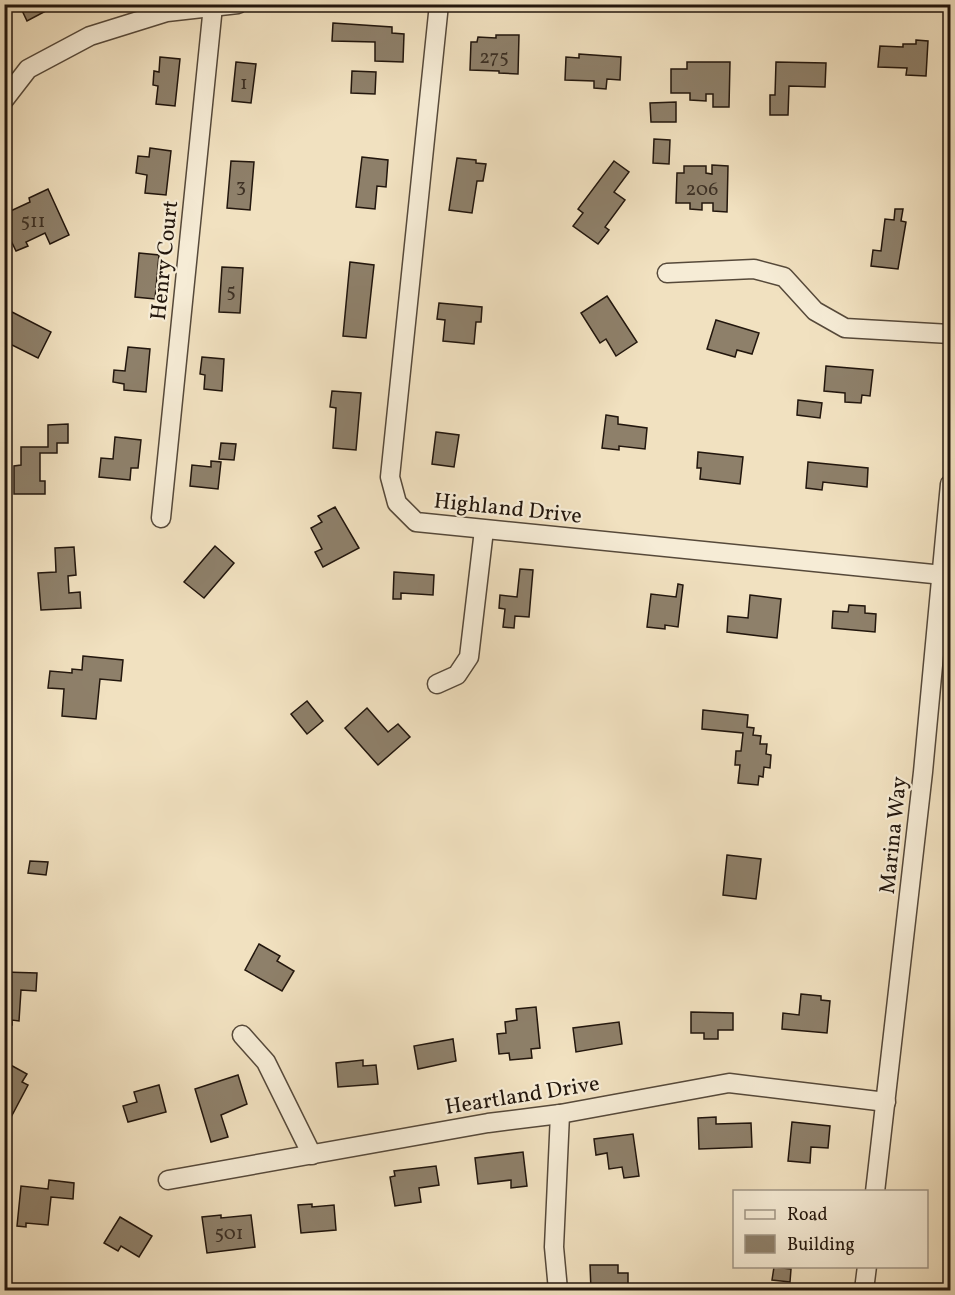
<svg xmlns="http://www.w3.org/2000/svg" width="955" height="1295" font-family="Vollkorn,serif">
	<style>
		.building { fill: #8e806a; stroke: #22160d; stroke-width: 1.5 }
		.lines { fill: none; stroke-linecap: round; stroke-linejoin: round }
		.minor-casing { stroke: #56493a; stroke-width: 21 }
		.minor { stroke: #f6ecd6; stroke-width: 18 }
		.labels { text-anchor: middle; stroke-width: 4.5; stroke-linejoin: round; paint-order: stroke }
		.number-label { font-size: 20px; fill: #3d3024 }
		.street-label { font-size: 22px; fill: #22160d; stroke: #f6ecd6 }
	</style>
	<rect width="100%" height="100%" fill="#f1e1c0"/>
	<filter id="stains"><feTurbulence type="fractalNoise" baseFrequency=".00333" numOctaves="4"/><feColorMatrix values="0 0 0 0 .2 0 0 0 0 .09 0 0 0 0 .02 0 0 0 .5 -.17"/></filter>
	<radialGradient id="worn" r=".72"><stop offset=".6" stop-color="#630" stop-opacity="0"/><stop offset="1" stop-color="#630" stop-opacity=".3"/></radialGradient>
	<g class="building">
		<polygon points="19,4 59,4 27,21"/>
		<polygon points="333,23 392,27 392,33 404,34 403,62 375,61 375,42 332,41"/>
		<polygon points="496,35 519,35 518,74 499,73 499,71 470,70 471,42 477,42 478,37 496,38"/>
		<polygon points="916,40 928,41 926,76 906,75 907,68 878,67 880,46 903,47 903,44 916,44"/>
		<polygon points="579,54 621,57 620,80 607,79 606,89 594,88 594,81 565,80 566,57 579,58"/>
		<polygon points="160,57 180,59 175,106 156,104 158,86 153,85 154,71 159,72"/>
		<polygon points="236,62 256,64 251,103 232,101"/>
		<polygon points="687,62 730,62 729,107 713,107 713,94 706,94 706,101 690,100 690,93 671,93 671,69 687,69"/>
		<polygon points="776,62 826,63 825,87 789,86 788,115 770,115 770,95 775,95"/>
		<polygon points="352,71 376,72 375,94 351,93"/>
		<polygon points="676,102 676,122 651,122 650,103"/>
		<polygon points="654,139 670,140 669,164 653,163"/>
		<polygon points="150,148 171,151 166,195 145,193 147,175 136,173 138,156 149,157"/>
		<polygon points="362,157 388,160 386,187 377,186 375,209 356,207"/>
		<polygon points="457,158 476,160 476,163 486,164 483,181 477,181 472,213 449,210"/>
		<polygon points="231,161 254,162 250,210 227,208"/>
		<polygon points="614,161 629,172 614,192 625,200 605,227 609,230 598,244 573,226 583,213 578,209"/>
		<polygon points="712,165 728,166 727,212 713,211 713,203 702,203 702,210 690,209 690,203 676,203 677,173 684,173 684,166 706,166 706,173 712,174"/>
		<polygon points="48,189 69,235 50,244 45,233 26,242 28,246 16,251 4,226 4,214 30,202 29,198"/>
		<polygon points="895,209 903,209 901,221 906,222 898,269 871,266 873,250 881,251 885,219 894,220"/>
		<polygon points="139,253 159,255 155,299 135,297"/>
		<polygon points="350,262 374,265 366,338 343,336"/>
		<polygon points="222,267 243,268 240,313 219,312"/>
		<polygon points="607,296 637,342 616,356 606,339 600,343 581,313"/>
		<polygon points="439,303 482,307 481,322 476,322 474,344 443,341 445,320 437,319"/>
		<polygon points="12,312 51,332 38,358 4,341 4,316 9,318"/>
		<polygon points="716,320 759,333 752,354 737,350 735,357 707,349"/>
		<polygon points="128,347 150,349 146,392 124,390 124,384 113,382 114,370 125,371"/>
		<polygon points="202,357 224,359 222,391 204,389 205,375 200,374"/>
		<polygon points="826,366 873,370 870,396 862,395 861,403 845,402 845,393 824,391"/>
		<polygon points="332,391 361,393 356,450 333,448 336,408 330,407"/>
		<polygon points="798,400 822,403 820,418 797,415"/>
		<polygon points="606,415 618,417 618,424 647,428 645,449 619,446 619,450 602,448"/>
		<polygon points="68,424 68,443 57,443 57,453 40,453 40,481 45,481 45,494 14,494 14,466 21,465 21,447 48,447 48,425"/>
		<polygon points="436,432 459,435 454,467 432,464"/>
		<polygon points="115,437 141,440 138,468 131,468 130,480 99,477 101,458 113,459"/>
		<polygon points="221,443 236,444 234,460 219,459"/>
		<polygon points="698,452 743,457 740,484 700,479 701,468 697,468"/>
		<polygon points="211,461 221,462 218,489 190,486 192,465 211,467"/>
		<polygon points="808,462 868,468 867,487 823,482 822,490 806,488"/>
		<polygon points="335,507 359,548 323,567 315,552 322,549 311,528 322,522 318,516"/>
		<polygon points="215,546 234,563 204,598 184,582"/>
		<polygon points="74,547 76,575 68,576 69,593 80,592 81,608 41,610 38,573 56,572 55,548"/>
		<polygon points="520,569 533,570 529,617 515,616 514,628 503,627 505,609 499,608 500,595 517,597"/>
		<polygon points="394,572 434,575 433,595 401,593 401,599 393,599"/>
		<polygon points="678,584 683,585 678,627 665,625 665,629 647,627 651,594 676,597"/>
		<polygon points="750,595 781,599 777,638 727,632 728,616 748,618"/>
		<polygon points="849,605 865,606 865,613 876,614 875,632 832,628 833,611 848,612"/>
		<polygon points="83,656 123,660 121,681 100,679 96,719 62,716 64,689 48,688 50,671 72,673 72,669 82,670"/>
		<polygon points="307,701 323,721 307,734 291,714"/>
		<polygon points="367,708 388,732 398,724 410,737 378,765 345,728"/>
		<polygon points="703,710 748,715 747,727 754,728 753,735 761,736 760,744 767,744 766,754 771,755 770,768 764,767 763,777 759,776 758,785 738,783 740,765 735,765 736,751 741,751 743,733 702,729"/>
		<polygon points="727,855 761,859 756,899 723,895"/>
		<polygon points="30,861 48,862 46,875 28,873"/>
		<polygon points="259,944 280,956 277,961 294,971 282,991 245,970"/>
		<polygon points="4,972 37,973 36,991 21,990 19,1021 12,1020 12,1025 4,1024"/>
		<polygon points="801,994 821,996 821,1000 830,1001 827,1033 782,1029 783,1013 799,1015"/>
		<polygon points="536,1007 540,1048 531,1049 532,1058 510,1060 509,1053 499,1054 497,1034 506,1033 505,1022 517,1020 516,1009"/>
		<polygon points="691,1012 733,1013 733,1030 718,1030 718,1039 704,1039 704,1033 691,1033"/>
		<polygon points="619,1022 622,1044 576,1052 573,1028"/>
		<polygon points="453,1039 456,1061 418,1069 414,1046"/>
		<polygon points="363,1060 363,1066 376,1065 378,1084 338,1087 336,1063"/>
		<polygon points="7,1063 27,1074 22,1082 28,1085 9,1121 4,1118 4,1068"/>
		<polygon points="238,1075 247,1104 221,1115 228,1137 211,1142 195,1089"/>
		<polygon points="159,1085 166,1112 128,1122 123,1106 137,1102 134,1092"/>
		<polygon points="716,1117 716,1124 751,1123 752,1147 699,1149 698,1118"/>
		<polygon points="792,1122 830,1126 828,1148 811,1147 810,1163 788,1161"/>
		<polygon points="633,1134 639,1176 624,1178 622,1167 609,1169 607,1153 596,1155 594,1139"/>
		<polygon points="523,1152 527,1186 511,1188 511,1180 478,1184 475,1158"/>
		<polygon points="436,1166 439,1185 419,1188 421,1202 395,1206 390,1177 395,1176 394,1171"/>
		<polygon points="49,1180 74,1183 73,1199 51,1197 48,1225 26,1223 26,1227 17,1226 21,1186 48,1189"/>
		<polygon points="312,1204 312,1207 334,1205 336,1230 301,1233 298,1205"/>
		<polygon points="221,1215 221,1218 251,1215 255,1247 207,1253 202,1217"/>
		<polygon points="120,1217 152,1236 139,1257 121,1246 118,1251 104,1243"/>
		<polygon points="590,1265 618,1265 618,1273 628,1273 628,1290 591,1290"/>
		<polygon points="774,1267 791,1269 790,1282 772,1280"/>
	</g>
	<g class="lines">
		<g class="minor-casing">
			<g id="minor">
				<polyline points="439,4 390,477 397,503 416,522 943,575"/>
				<polyline points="4,100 28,69 90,36 167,12 238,4"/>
				<polyline points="667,273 754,269 784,277 815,311 845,328 950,334"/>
				<polyline points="161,518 213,6"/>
				<polyline points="437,684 457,675 469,657 484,530"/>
				<polyline points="242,1035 266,1062 312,1155"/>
				<polyline points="168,1180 488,1123 560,1114 729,1083 886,1102"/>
				<polyline points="875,1192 923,772 950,484"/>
				<polyline points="558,1290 554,1247 560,1114"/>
				<polyline points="864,1290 867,1266"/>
			</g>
		</g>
		<use href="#minor" class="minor"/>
	</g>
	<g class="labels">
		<g class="number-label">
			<text x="494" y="63">275</text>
			<text x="244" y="89">1</text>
			<text x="241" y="192">3</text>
			<text x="702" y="195">206</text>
			<text x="33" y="227">511</text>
			<text x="231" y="297">5</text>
			<text x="229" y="1239">501</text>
		</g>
		<g class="street-label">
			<text transform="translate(163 260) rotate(-84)" y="8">Henry Court</text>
			<text transform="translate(508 507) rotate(6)" y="8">Highland Drive</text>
			<text transform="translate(892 835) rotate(-84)" y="8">Marina Way</text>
			<text transform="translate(522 1094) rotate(-9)" y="8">Heartland Drive</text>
		</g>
	</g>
	<rect width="955" height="1295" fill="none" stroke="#f1e1c0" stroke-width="24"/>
	<rect x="6" y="6" width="943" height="1283" fill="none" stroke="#22160d" stroke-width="3"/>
	<rect x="12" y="12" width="931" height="1271" fill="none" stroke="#22160d" stroke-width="1.5"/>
	<rect x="733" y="1190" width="195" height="78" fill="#f6ecd6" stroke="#a19686" stroke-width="1.5"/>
	<rect x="745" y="1210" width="30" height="9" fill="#f6ecd6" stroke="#a19686" stroke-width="1.5"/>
	<text x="787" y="1220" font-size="18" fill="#22160d">Road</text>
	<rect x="745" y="1235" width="30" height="18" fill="#8e806a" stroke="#a19686" stroke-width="1.5"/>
	<text x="787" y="1250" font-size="18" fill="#22160d">Building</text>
	<rect width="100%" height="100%" filter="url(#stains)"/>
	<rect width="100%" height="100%" fill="url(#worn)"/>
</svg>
